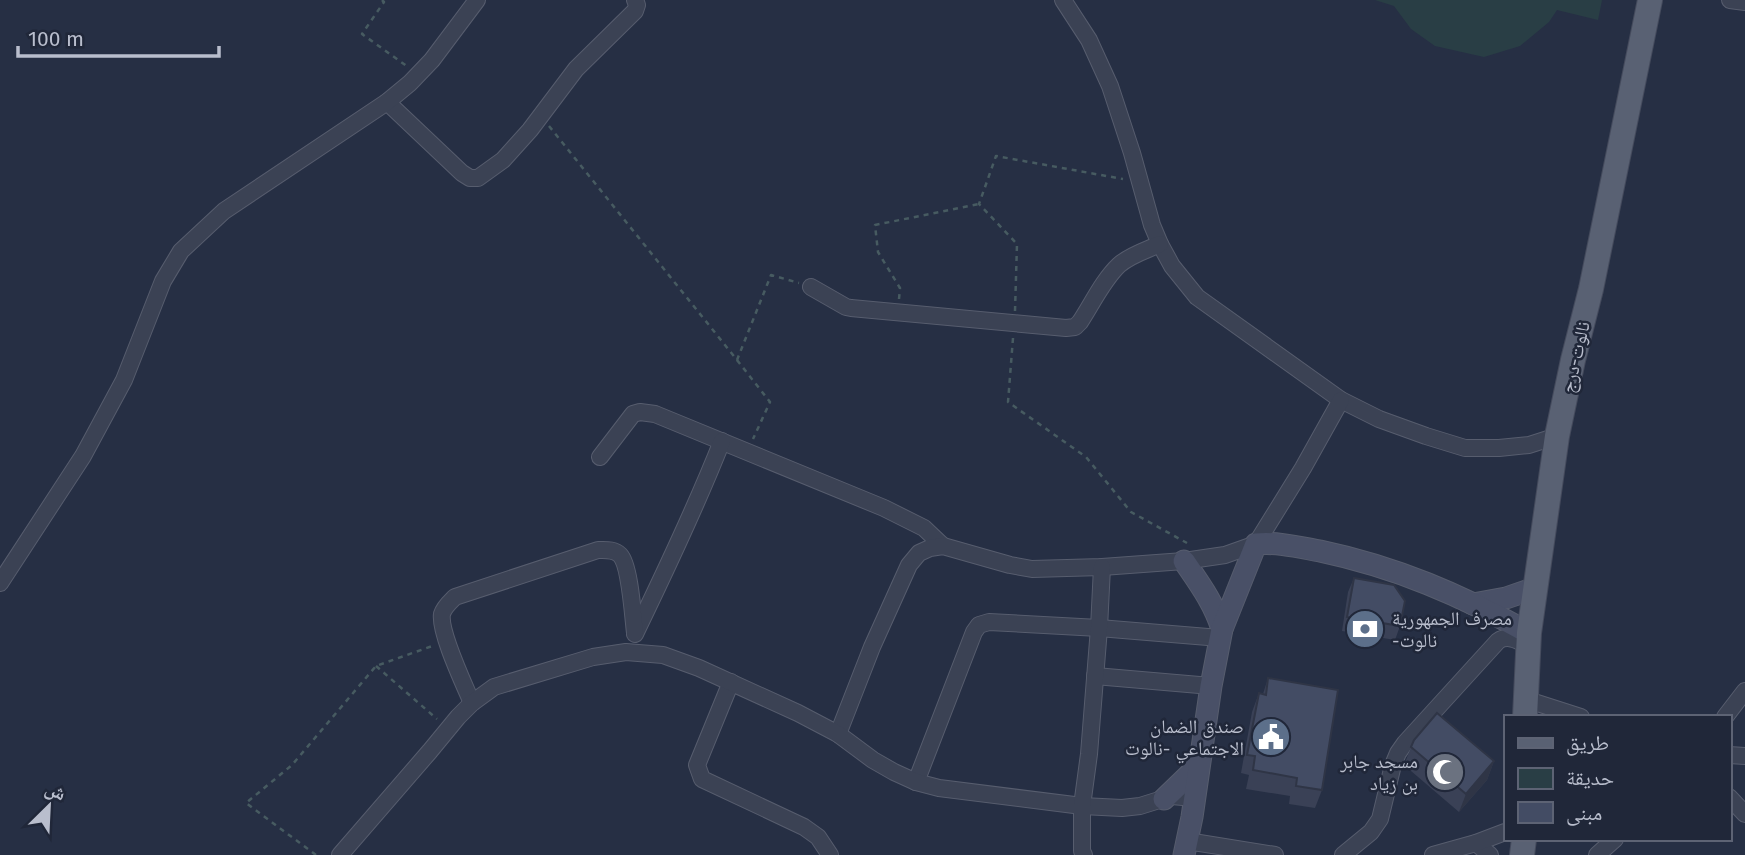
<svg xmlns="http://www.w3.org/2000/svg" width="1745" height="855" font-family="'Fira Sans','Noto Naskh Arabic',sans-serif">
	<style>
		.green { fill: #293e45 }
		.lines { fill: none; stroke-linecap: round; stroke-linejoin: round }
		.street-casing { stroke: #575d6e; stroke-width: 18 }
		.secondary-casing { stroke: #575d6e; stroke-width: 23 }
		.primary-casing { stroke: #454b5d; stroke-width: 26 }
		.path { stroke: #475b61; stroke-width: 2.5; stroke-dasharray: 5 5; stroke-linecap: butt }
		.street { stroke: #3b4254; stroke-width: 16 }
		.secondary { stroke: #495067; stroke-width: 21 }
		.primary { stroke: #596173; stroke-width: 24 }
		.wall { fill: #3a4156 }
		.shaded-wall { fill: #2f3546 }
		.building { fill: #434c64; stroke: #2f3546; stroke-width: 2 }
		.labels { text-anchor: middle; stroke-width: 5; stroke-linejoin: round; paint-order: stroke }
		.street-label { font-size: 19px; fill: #b9becd; stroke: #202739 }
		.poi-label { font-size: 19px; fill: #b9becd; stroke: #202739; text-anchor: end }
	</style>
	<rect width="100%" height="100%" fill="#262f44"/>
	<polygon class="green" points="1375,0 1602,0 1598,20 1557,10 1549,22 1520,46 1484,57 1435,46 1411,29 1394,6"/>
	<g class="lines">
		<g class="street-casing">
			<g id="street">
				<polyline points="1063,0 1089,40 1110,86 1132,153 1152,225 1160,244 1172,266 1197,297 1341,400 1379,419 1426,436 1465,448 1499,448 1529,445 1557,436"/>
				<polyline points="1730,0 1745,2"/>
				<polyline points="387,102 462,173 470,178 478,178 503,160 530,130 576,69 635,11 637,5 635,0"/>
				<path d="M811 287 846 307 851 308 1066 328 1075 327 1080 322C1092 304 1103 280 1119 265 1130 255 1147 250 1160 244"/>
				<polyline points="600,457 633,414 640,412 655,414 884,508 924,528 943,546"/>
				<polyline points="0,583 83,456 124,380 163,281 181,251 224,211 387,102 410,83 432,60 477,0"/>
				<path d="M635 634C666 570 696 507 722 441"/>
				<polyline points="1095,676 1211,686"/>
				<polyline points="731,682 697,765 702,779 804,827 818,837 830,855"/>
				<polyline points="1525,699 1581,717"/>
				<path d="M472 703C464 684 439 632 442 614 444 607 450 602 455 597L598 550C606 550 614 549 620 555 630 565 633 617 635 633"/>
				<polyline points="1725,717 1745,691"/>
				<polyline points="838,734 872,647 909,565 919,553 930,548 943,546 1010,565 1032,569 1102,567 1184,561 1225,555 1256,544 1303,468 1341,400"/>
				<polyline points="1729,755 1745,756"/>
				<polyline points="916,782 974,632 979,625 989,622 1099,628 1220,638"/>
				<polyline points="1729,797 1745,814"/>
				<polyline points="1187,841 1275,855"/>
				<polyline points="1476,843 1490,855"/>
				<polyline points="340,855 430,751 458,717 472,703 494,687 593,657 626,652 663,655 699,668 798,713 838,734 873,760 894,772 916,782 939,788 1082,806 1122,808 1140,806 1172,796 1194,798"/>
				<polyline points="1084,855 1082,851 1082,806 1089,754 1099,628 1102,567"/>
				<path d="M1343 855 1371 832 1380 819 1393 765 1398 753 1405 743 1498 641C1508 634 1519 641 1529 646"/>
				<polyline points="1433,855 1476,843 1505,832"/>
				<polyline points="1597,855 1615,839"/>
			</g>
		</g>
		<g class="secondary-casing">
			<g id="secondary">
				<path d="M1184 561C1199 583 1214 603 1222 629"/>
				<polyline points="1473,604 1506,598 1535,588"/>
				<polyline points="1164,799 1192,772 1199,759"/>
				<path d="M1184 855 1192 817 1211 686 1222 629 1256 544C1278 542 1298 547 1320 551 1396 567 1461 595 1529 633"/>
			</g>
		</g>
		<g class="primary-casing">
			<g id="primary">
				<polyline points="1525,717 1529,633 1557,436 1573,360 1591,289 1650,0"/>
				<polyline points="1522,855 1524,839"/>
			</g>
		</g>
		<g class="path">
			<polyline points="382,0 384,2 362,34 408,67"/>
			<polyline points="549,126 737,360 771,275 799,283"/>
			<polyline points="899,299 900,288 878,252 875,225 979,204"/>
			<polyline points="1015,311 1017,244 979,204 996,156 1123,179"/>
			<polyline points="1013,338 1008,402 1086,457 1131,512 1187,543"/>
			<polyline points="737,360 770,402 753,439"/>
			<polyline points="376,666 437,719"/>
			<polyline points="316,855 246,803 292,765 376,666 435,645"/>
		</g>
		<use href="#street" class="street"/>
		<use href="#secondary" class="secondary"/>
		<use href="#primary" class="primary"/>
	</g>
	<g class="wall">
		<polygon points="1354,578 1400,626 1395,640 1342,631 1348,592"/>
		<polygon points="1268,678 1322,790 1315,808 1289,804 1290,796 1246,789 1249,775 1241,773 1252,712 1259,693 1263,694"/>
		<polygon points="1414,740 1494,761 1487,780 1459,812 1404,765"/>
	</g>
	<polygon class="shaded-wall" points="1494,761 1487,780 1459,812 1466,794"/>
	<g class="building">
		<polygon points="1354,578 1394,585 1405,601 1400,626 1347,617"/>
		<polygon points="1268,678 1338,690 1322,790 1296,786 1297,778 1253,770 1255,756 1247,755 1259,693 1266,695"/>
		<polygon points="1437,713 1494,761 1466,794 1411,747 1414,740"/>
	</g>
	<defs>
		<g id="bank-disc" transform="scale(2.0125)"><circle r="9.5" fill="#5c6f8a" stroke="#202739"/><path d="M-6-4H6V4H-6ZM0-2.3a2.3 2.3 0 1 0 0 4.6a2.3 2.3 0 1 0 0-4.6Z" fill="#fff"/></g>
		<g id="civic-disc" transform="scale(2.0125)"><circle r="9.5" fill="#5c6f8a" stroke="#202739"/><path d="M-.6-6.5H3V-4.5H.6V-3L4-1V1h2V6H-6V1h2V-1L-.6-3ZM-1.2 2.5V6h2.4V2.5Z" fill="#fff"/></g>
		<g id="mosque-disc" transform="scale(2.0125)"><circle r="9.5" fill="#6b7280" stroke="#202739"/><path d="M3.5-4.9A6 6 0 1 0 3.5 4.9A5 5 0 1 1 3.5-4.9Z" fill="#fff"/></g>
	</defs>
	<g fill-rule="evenodd">
		<use href="#bank-disc" x="1365" y="629"/>
		<use href="#civic-disc" x="1271" y="737"/>
		<use href="#mosque-disc" x="1445" y="772"/>
	</g>
	<g class="labels">
		<g class="street-label">
			<text transform="translate(1575 357) rotate(-77)" y="7">نالوت-درج</text>
		</g>
		<g class="poi-label">
			<text x="1392" y="625" text-anchor="start">مصرف الجمهورية<tspan x="1392" dy="22">-نالوت</tspan></text>
			<text x="1244" y="733">صندق الضمان<tspan x="1244" dy="22">الاجتماعي -نالوت</tspan></text>
			<text x="1418" y="768">مسجد جابر<tspan x="1418" dy="22">بن زياد</tspan></text>
		</g>
	</g>
	<rect x="1504" y="715" width="228" height="126" fill="#202739" stroke="#5d6374" stroke-width="2"/>
	<rect x="1518" y="738" width="35" height="10" fill="#596173" stroke="#5d6374" stroke-width="2"/>
	<text x="1566" y="750" font-size="21" fill="#b9becd">طريق</text>
	<rect x="1518" y="768" width="35" height="21" fill="#293e45" stroke="#5d6374" stroke-width="2"/>
	<text x="1566" y="785" font-size="21" fill="#b9becd">حديقة</text>
	<rect x="1518" y="802" width="35" height="21" fill="#434c64" stroke="#5d6374" stroke-width="2"/>
	<text x="1566" y="820" font-size="21" fill="#b9becd">مبنى</text>
	<g transform="translate(49 806) rotate(24)" stroke="#202739" stroke-width="5" paint-order="stroke">
	<path d="M0-5L12 26L0 18L-12 26Z" fill="#b9becd"/>
	<text y="-10" font-size="19" font-weight="bold" text-anchor="middle" fill="#b9becd">ش</text>
	</g>
	<path d="M18 46v10h201v-10" fill="none" stroke="#b9becd" stroke-width="3.5"/>
	<text x="28" y="46" font-size="21" fill="#b9becd" stroke="#202739" stroke-width="5" paint-order="stroke">100 m</text>
</svg>
